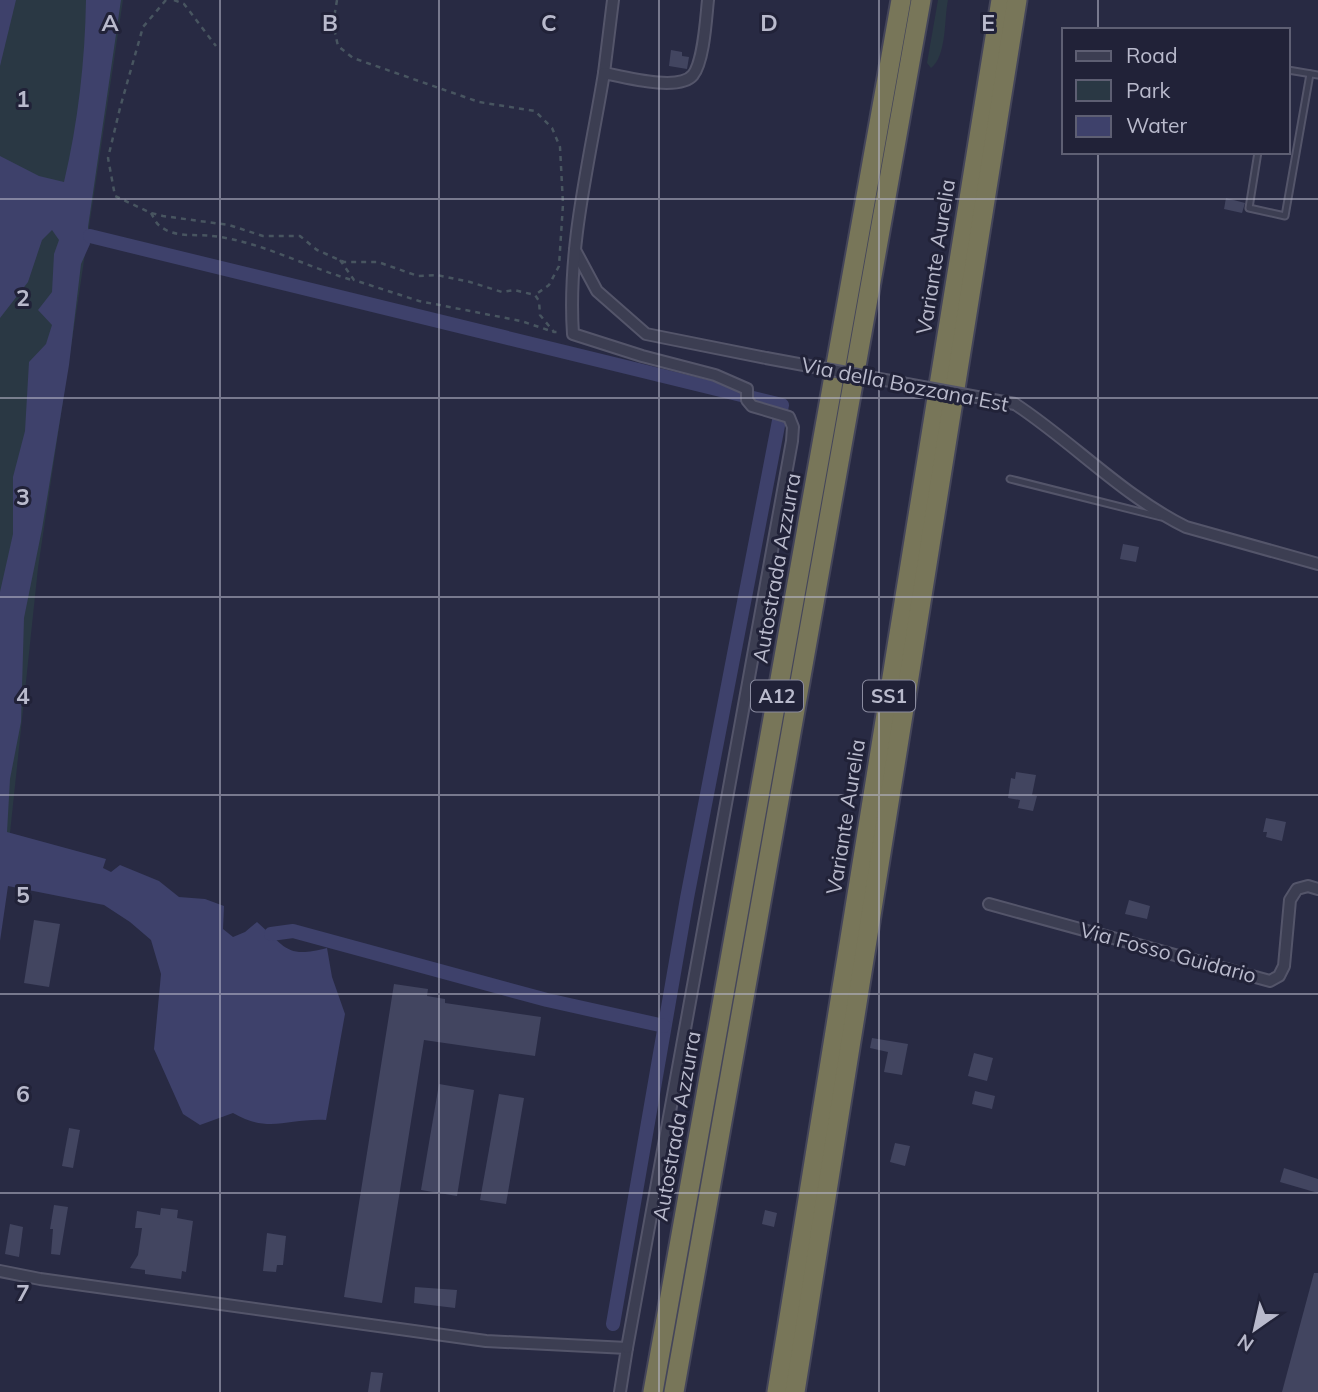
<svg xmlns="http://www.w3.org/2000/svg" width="1318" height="1392" font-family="Mulish,sans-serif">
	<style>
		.green { fill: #2a3844 }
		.water { fill: #3e416b }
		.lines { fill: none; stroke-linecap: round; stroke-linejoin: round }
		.canal { stroke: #3e416b; stroke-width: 14 }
		.building { fill: #424560 }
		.lane-casing { stroke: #54556a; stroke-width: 9 }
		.street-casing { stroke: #54556a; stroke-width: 14 }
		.highway-casing { stroke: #44455a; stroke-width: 23 }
		.path { stroke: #485560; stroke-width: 2.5; stroke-dasharray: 5 5; stroke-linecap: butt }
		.lane { stroke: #3c3e52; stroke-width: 5 }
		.street { stroke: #3c3e52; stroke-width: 10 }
		.highway { stroke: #787659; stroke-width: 19 }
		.street-bridge-casing { stroke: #54556a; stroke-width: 14; stroke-linecap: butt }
		.street-bridge { stroke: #3c3e52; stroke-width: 10 }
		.grid { fill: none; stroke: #b9bacc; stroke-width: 2; stroke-opacity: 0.55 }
		.labels { text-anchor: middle; stroke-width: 6; stroke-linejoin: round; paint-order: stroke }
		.shield { fill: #212238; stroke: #8b8ca0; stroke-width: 2 }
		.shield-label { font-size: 19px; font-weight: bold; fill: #b9bacc }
		.street-label { font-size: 21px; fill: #b9bacc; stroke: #212238 }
		.grid-label { font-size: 23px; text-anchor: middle; font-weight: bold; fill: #b9bacc; stroke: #212238; stroke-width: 6; stroke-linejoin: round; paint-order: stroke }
	</style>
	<rect width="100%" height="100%" fill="#282a43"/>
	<g class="green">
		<polygon points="0,0 123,0 38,568 0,928"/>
		<path d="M938 0H948C944 19 947 56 931 68L927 63Z"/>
	</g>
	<g class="water">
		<polygon points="0,0 16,0 0,66"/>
		<path d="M86 0H121L88 227 90 244 81 264 69 365 42 529 24 618 21 722 10 779 7 832 106 859 103 868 111 872 120 865 159 881 179 897 205 899 224 906 223 929 233 937 245 932 257 922C286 947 286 959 327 948L332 977 345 1014 326 1120C288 1118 269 1134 233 1113L200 1125 183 1114 154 1049 161 974 151 940 130 922 104 905 8 886 0 941V592L13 534V477L25 431 29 362 46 344 52 325 38 310 52 292 54 254 59 240 52 230 42 240 28 282 0 318V156L39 176 64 182C78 123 85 61 86 0Z"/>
	</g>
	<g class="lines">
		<g class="canal">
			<polyline points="90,236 782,405 687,898 613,1324"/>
			<polyline points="271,934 293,931 547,1000 664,1026"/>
		</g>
	</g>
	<g class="building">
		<polygon points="671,50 682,52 682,56 689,57 687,69 669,66"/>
		<polygon points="1226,198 1245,203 1242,213 1224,209"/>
		<polygon points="1123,544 1139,547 1136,562 1120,559"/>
		<polygon points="1016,772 1036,775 1032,795 1037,796 1033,811 1018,808 1020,800 1008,798 1011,778 1015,779"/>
		<polygon points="1266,818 1286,822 1282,841 1266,837 1267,832 1263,832"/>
		<polygon points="1129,900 1150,906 1147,919 1125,914"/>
		<polygon points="34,920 60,924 49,987 24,983"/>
		<polygon points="394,984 428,989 427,996 445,999 445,1003 541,1017 535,1056 424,1040 382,1303 344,1297"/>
		<polygon points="872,1038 908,1044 902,1075 884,1072 888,1052 870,1048"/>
		<polygon points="974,1053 993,1058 987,1081 968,1076"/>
		<polygon points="439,1084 474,1090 457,1196 421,1190"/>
		<polygon points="975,1091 995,1096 992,1109 972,1104"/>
		<polygon points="499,1094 524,1098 506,1204 480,1200"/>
		<polygon points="69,1128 80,1130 73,1168 62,1166"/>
		<polygon points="895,1143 910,1146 905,1166 890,1162"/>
		<polygon points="1284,1168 1318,1179 1318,1193 1280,1182"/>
		<polygon points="54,1205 68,1207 60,1255 51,1254 53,1229 50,1229"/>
		<polygon points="161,1208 178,1210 177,1218 193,1221 186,1272 182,1271 181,1279 145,1274 145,1270 130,1268 138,1255 142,1228 135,1228 137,1211 160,1215"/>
		<polygon points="765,1210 777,1213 774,1227 762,1224"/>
		<polygon points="10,1224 23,1227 19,1257 5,1254"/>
		<polygon points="267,1233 286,1236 283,1265 277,1265 276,1272 263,1271"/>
		<polygon points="1314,1273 1318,1273 1318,1392 1282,1392"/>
		<polygon points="415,1287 457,1290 455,1308 414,1303"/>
		<polygon points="371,1372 383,1373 380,1392 368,1392"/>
	</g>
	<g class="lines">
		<g class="lane-casing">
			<g id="lane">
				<polyline points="1288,70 1318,75"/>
				<polyline points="1258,152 1249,208 1285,216 1310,74"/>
				<polyline points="1010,479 1161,517"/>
			</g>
		</g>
		<g class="street-casing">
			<g id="street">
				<polyline points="604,73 613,0"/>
				<polyline points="575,250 597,291 646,334 766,358"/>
				<path d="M1015 404C1074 443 1123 496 1186 527L1318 564"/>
				<polyline points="989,904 1270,981 1279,976 1284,966 1290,900 1297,889 1308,886 1318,889"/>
				<polyline points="0,1271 40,1279 486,1341 627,1348 620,1392"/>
				<path d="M627 1348 792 441 793 427 789 417 752 406 747 400V389L715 375 642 356 573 334C567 247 590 159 604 73 624 77 679 92 693 75 704 61 706 18 708 0"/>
			</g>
		</g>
		<g class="highway-casing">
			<g id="highway">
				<polyline points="653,1392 901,0"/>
				<polyline points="674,1392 921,0"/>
				<polyline points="777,1392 1001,0"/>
				<polyline points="795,1392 1017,0"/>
			</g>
		</g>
		<g class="path">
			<polyline points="166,0 143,27 120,108 108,158 115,196 151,213 163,216 229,225 263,236 300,236 317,250 344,262 378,262 418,276 437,275 470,282 502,292 514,290 535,295 539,301 540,315 554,332 559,332"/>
			<polyline points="174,0 184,4 216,46"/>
			<polyline points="337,0 333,24 338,46 353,58 479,102 535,111 552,128 560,147 563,204 559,266 549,285 535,295"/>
			<path d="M151 213C153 216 156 224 160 226 174 238 196 234 212 236 260 241 306 267 352 280"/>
			<polyline points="340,260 354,280 419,301 521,321 554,332"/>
		</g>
		<use href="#lane" class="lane"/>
		<use href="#street" class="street"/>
		<use href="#highway" class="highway"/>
		<g class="street-bridge-casing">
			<polyline id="street-bridge" points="766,358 1015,404"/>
		</g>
		<use href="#street-bridge" class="street-bridge"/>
	</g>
	<path class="grid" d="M220 0V1392M439 0V1392M659 0V1392M879 0V1392M1098 0V30M1098 152V1392M0 199H1318M0 398H1318M0 597H1318M0 795H1318M0 994H1318M0 1193H1318"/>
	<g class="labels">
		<g class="shield">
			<rect x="751" y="680.5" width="52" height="31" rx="5"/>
			<rect x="863" y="680.5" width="52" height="31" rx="5"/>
		</g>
		<g class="shield-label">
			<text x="777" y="703">A12</text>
			<text x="889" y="703">SS1</text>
		</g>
		<g class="street-label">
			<text transform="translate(936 257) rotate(-81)" y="7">Variante Aurelia</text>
			<text transform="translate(905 385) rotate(11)" y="7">Via della Bozzana Est</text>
			<text transform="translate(777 568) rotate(-80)" y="7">Autostrada Azzurra</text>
			<text transform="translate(846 817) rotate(-81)" y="7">Variante Aurelia</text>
			<text transform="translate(1168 953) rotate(15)" y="7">Via Fosso Guidario</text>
			<text transform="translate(677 1126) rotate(-80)" y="7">Autostrada Azzurra</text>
		</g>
	</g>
	<g class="grid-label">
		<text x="110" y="31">A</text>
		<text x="330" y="31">B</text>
		<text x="549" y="31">C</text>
		<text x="769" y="31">D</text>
		<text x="988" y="31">E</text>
		<text x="23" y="107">1</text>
		<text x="23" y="306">2</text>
		<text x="23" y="505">3</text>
		<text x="23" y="704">4</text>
		<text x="23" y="903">5</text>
		<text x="23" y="1102">6</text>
		<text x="23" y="1301">7</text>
	</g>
	<rect x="1062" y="28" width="228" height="126" fill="#212238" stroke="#5e5f73" stroke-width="2"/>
	<rect x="1076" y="51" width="35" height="10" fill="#3c3e52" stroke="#5e5f73" stroke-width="2"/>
	<text x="1126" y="63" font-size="21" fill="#b9bacc">Road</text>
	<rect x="1076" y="80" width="35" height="21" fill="#2a3844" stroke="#5e5f73" stroke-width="2"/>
	<text x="1126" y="98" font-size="21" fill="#b9bacc">Park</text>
	<rect x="1076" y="116" width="35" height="21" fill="#3e416b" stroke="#5e5f73" stroke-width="2"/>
	<text x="1126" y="133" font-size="21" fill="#b9bacc">Water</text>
	<g transform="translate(1255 1329) rotate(214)" stroke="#212238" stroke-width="5" paint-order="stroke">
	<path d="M0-5L12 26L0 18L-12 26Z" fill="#b9bacc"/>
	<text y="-10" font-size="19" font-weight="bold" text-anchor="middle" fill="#b9bacc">N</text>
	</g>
</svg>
